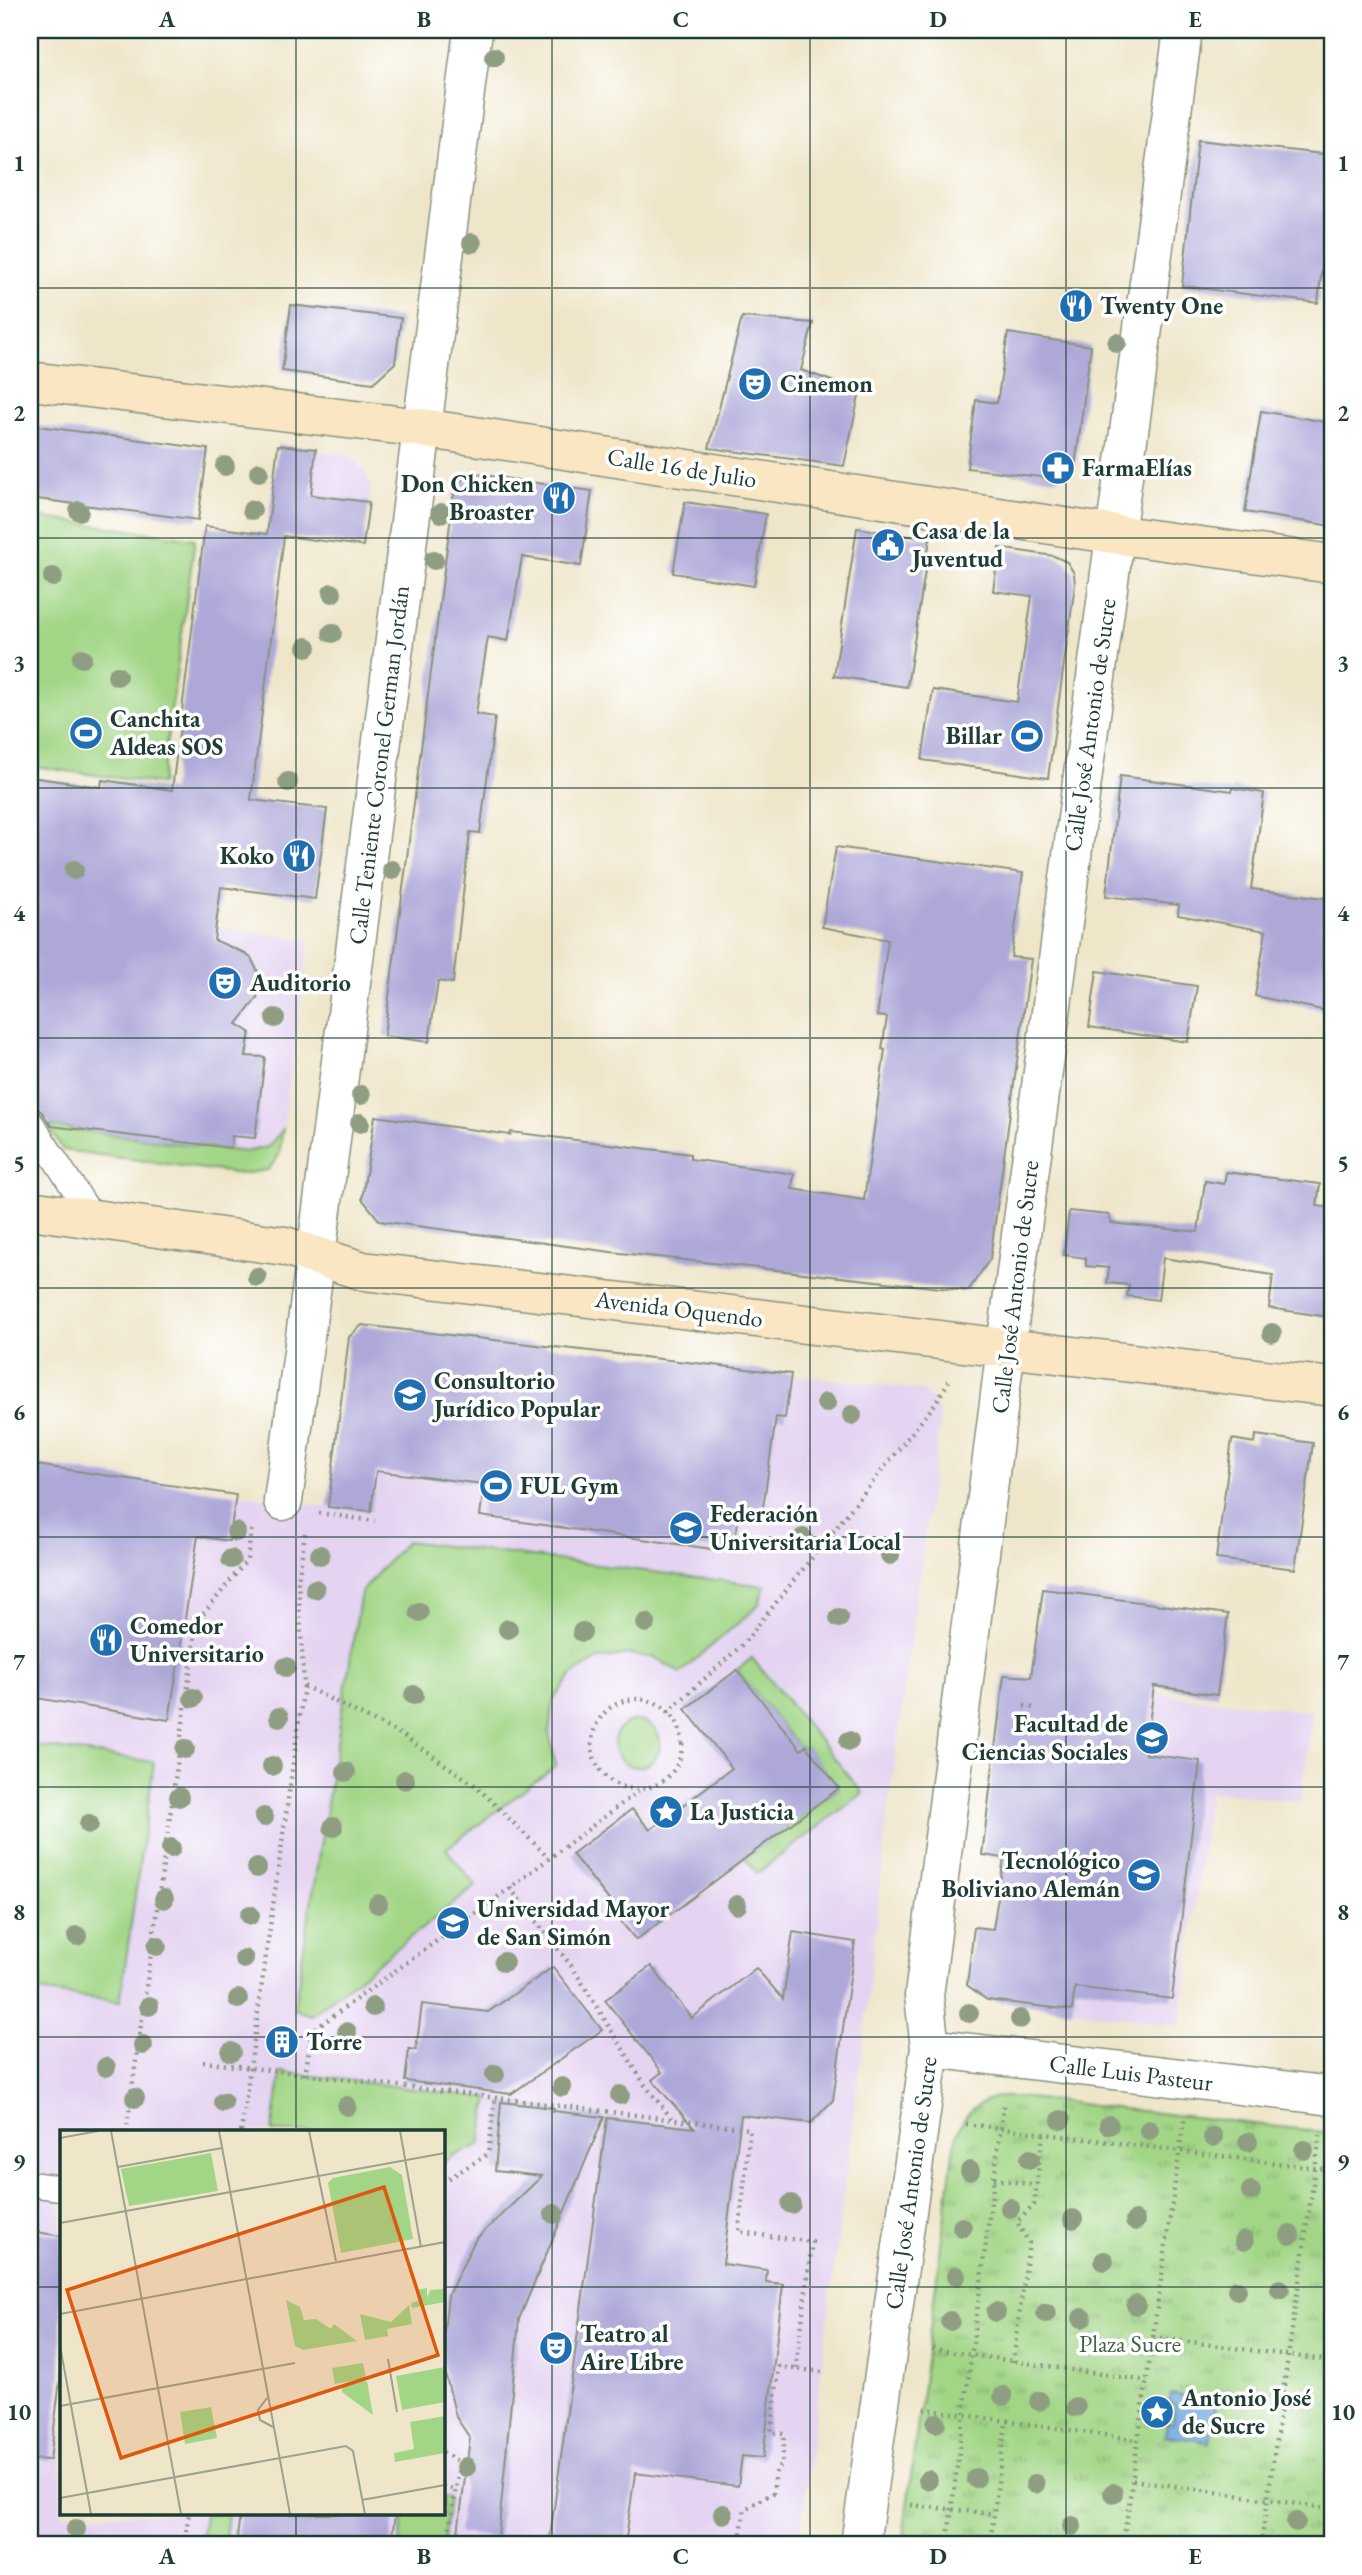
<svg xmlns="http://www.w3.org/2000/svg" width="1362" height="2575" font-family="'EB Garamond',serif">
	<style>
		.built { fill: #e4d3f1; fill-rule: evenodd }
		.green { fill: #a2d686; stroke: #608a5d; stroke-width: 2 }
		.park { fill: url(#park-tufts); stroke: #608a5d; stroke-width: 2 }
		.water { fill: #6fa6de; stroke: #477289; stroke-width: 2 }
		.building { fill: #aea8d9 }
		.lines { fill: none; stroke-linecap: round; stroke-linejoin: round }
		.lane-casing { stroke: #87927f; stroke-width: 27 }
		.street-casing { stroke: #87927f; stroke-width: 41 }
		.secondary-casing { stroke: #87927f; stroke-width: 41 }
		.path { stroke: #87927f; stroke-width: 4.5; stroke-dasharray: 2 5; stroke-linecap: butt }
		.lane { stroke: #fff; stroke-width: 24 }
		.street { stroke: #fff; stroke-width: 38 }
		.secondary { stroke: #fbe6c4; stroke-width: 38 }
		.tree { fill: #8f9e82 }
		.grid { fill: none; stroke: #1f3d34; stroke-width: 2; stroke-opacity: 0.55 }
		.labels { text-anchor: middle; stroke-width: 7; stroke-linejoin: round; paint-order: stroke }
		.poi-label { font-size: 24px; font-weight: bold; fill: #1f3d34; stroke: #fff; text-anchor: start }
		.street-label { font-size: 24px; fill: #1f3d34; stroke: #fff }
		.park-label { font-size: 24px; fill: #406348; stroke: #fff }
		.inset-road { fill: none; stroke: #9ca28e; stroke-width: 2 }
		.view { fill: #de580e; fill-opacity: 0.15; stroke: #de580e; stroke-width: 3.5 }
		.inset-edge { fill: none; stroke: #1f3d34; stroke-width: 3.5 }
		.neatline { fill: none; stroke: #1f3d34; stroke-width: 2.5 }
		.grid-label { font-size: 23px; text-anchor: middle; font-weight: bold; fill: #1f3d34 }
	</style>
	<defs>
		<pattern id="park-tufts" width="24" height="20" patternUnits="userSpaceOnUse" patternTransform="scale(1.75)"><rect width="24" height="20" fill="#a2d686"/><path d="M3 7l-1-3M5 7V3M7 7l1-3M15 17l-1-3M17 17v-4M19 17l1-3" fill="none" stroke="#83af6e"/></pattern>
	</defs>
	<rect width="100%" height="100%" fill="#fff"/>
	<filter id="ink" filterUnits="userSpaceOnUse"><feTurbulence type="fractalNoise" baseFrequency=".0143" numOctaves="2"/><feDisplacementMap in="SourceGraphic" scale="14" xChannelSelector="R" yChannelSelector="G"/><feConvolveMatrix kernelMatrix="1 2 1 2 8 2 1 2 1" color-interpolation-filters="sRGB"/></filter>
	<filter id="wash" filterUnits="userSpaceOnUse"><feTurbulence type="fractalNoise" baseFrequency=".00686" numOctaves="4" result="noise"/><feDisplacementMap in="SourceGraphic" scale="28" xChannelSelector="R" yChannelSelector="G"/><feGaussianBlur stdDeviation="1.57" result="paint"/><feColorMatrix in="noise" values="0 0 0 0 0 0 0 0 0 0 0 0 0 0 0 0 0 1.4 0 .05"/><feComposite in="paint" operator="in"/></filter>
	<g filter="url(#wash)">
		<rect width="100%" height="100%" fill="#efe6ca"/>
		<g class="built">
			<polygon points="278,445 349,455 365,471 371,486 363,546 267,534"/>
			<polygon points="30,902 309,940 283,1129 268,1147 245,1152 48,1126 36,1111 30,1110"/>
			<path d="M362 1325 922 1390 935 1404 940 1421 887 1821 865 2025 799 2545H30V1463L327 1507 350 1337ZM61 2132H443V2514H61Z"/>
			<polygon points="1004,1675 1312,1712 1301,1802 1209,1791 1180,2026 1072,2010 993,1764"/>
		</g>
		<g class="green">
			<polygon points="30,516 195,539 161,784 30,766"/>
			<polygon points="48,1126 245,1152 268,1147 283,1129 279,1155 268,1170 241,1174 63,1150"/>
			<polygon points="406,1541 765,1586 758,1606 680,1673 656,1658 629,1654 599,1659 573,1674 553,1700 549,1733 556,1766 446,1849 476,1886 311,2015 294,2009 361,1592"/>
			<polygon points="752,1658 863,1793 757,1873 745,1858 839,1788 806,1747 801,1750 737,1670"/>
			<circle cx="637" cy="1744" r="23"/>
			<polygon points="35,1746 154,1762 120,2002 30,1990 30,1786"/>
			<polygon points="281,2072 489,2098 480,2145 452,2156 443,2164 443,2132 272,2132"/>
			<polygon points="443,2497 449,2498 443,2545 400,2545 404,2514 443,2514"/>
			<polygon points="204,2514 228,2514 224,2545 200,2545"/>
		</g>
		<path class="park" d="M997 2097H1019L1332 2133V2545H902L954 2145C960 2121 971 2103 997 2097Z"/>
		<polygon class="water" points="1171,2394 1216,2400 1210,2442 1165,2436 1167,2422 1173,2423 1175,2404 1169,2403"/>
		<g id="blocks">
			<g class="building">
				<polygon points="1198,140 1332,155 1332,176 1318,303 1182,286"/>
				<polygon points="291,305 401,318 395,363 373,383 282,371"/>
				<polygon points="742,317 813,323 801,370 860,391 844,466 709,448"/>
				<polygon points="1008,333 1091,346 1075,467 1056,479 967,468 976,400 997,403"/>
				<polygon points="1261,411 1332,423 1332,526 1245,512"/>
				<polygon points="30,425 208,449 198,520 30,498"/>
				<polygon points="278,445 316,449 311,495 369,502 363,546 284,536 251,800 327,809 315,899 221,887 214,940 242,952 251,958 260,976 257,998 237,1024 250,1032 246,1056 265,1057 255,1138 232,1136 231,1148 51,1126 42,1112 30,1103 30,777 101,787 102,780 172,790 205,526 267,534"/>
				<polygon points="470,473 592,491 581,566 522,557 508,641 488,637 476,714 495,717 480,833 470,832 453,983 438,981 429,1042 384,1036 455,485"/>
				<polygon points="685,502 766,514 754,586 673,573"/>
				<polygon points="857,528 930,539 907,687 834,676"/>
				<polygon points="999,548 1054,556 1067,562 1074,573 1075,585 1048,778 922,760 933,690 1017,702 1032,596 993,591"/>
				<polygon points="1120,776 1232,791 1233,788 1264,793 1251,889 1332,899 1332,1012 1255,996 1266,931 1178,915 1179,905 1106,896"/>
				<polygon points="836,847 1023,873 1011,957 1031,959 990,1259 968,1291 611,1252 380,1221 362,1199 375,1116 510,1135 511,1132 690,1154 690,1159 794,1174 792,1189 864,1200 885,1050 882,1049 887,1017 877,1016 888,940 822,927"/>
				<polygon points="1097,971 1197,986 1188,1042 1089,1027"/>
				<polygon points="1226,1172 1320,1184 1317,1206 1332,1208 1332,1294 1329,1317 1269,1308 1273,1275 1163,1258 1158,1300 1127,1296 1129,1285 1107,1283 1109,1268 1086,1266 1086,1258 1064,1255 1069,1211 1109,1215 1111,1223 1198,1232 1205,1181 1224,1184"/>
				<polygon points="362,1325 791,1374 785,1418 776,1417 762,1515 740,1511 733,1552 480,1516 484,1484 376,1471 371,1511 328,1507 349,1337"/>
				<polygon points="1256,1435 1313,1443 1295,1569 1216,1559 1232,1439 1255,1443"/>
				<polygon points="30,1464 236,1495 229,1541 198,1536 169,1720 30,1697"/>
				<polygon points="1043,1589 1228,1614 1217,1695 1154,1686 1145,1754 1200,1761 1172,1999 1075,1987 1072,2010 987,2000 967,1985 974,1927 993,1929 1004,1858 982,1855 1004,1675 1031,1677"/>
				<polygon points="737,1670 801,1750 806,1746 839,1788 636,1940 605,1902 609,1900 572,1854 632,1809 650,1830 732,1768 685,1709"/>
				<polygon points="793,1932 855,1942 833,2100 811,2123 741,2115 723,2264 767,2270 766,2282 783,2284 763,2458 742,2456 738,2486 635,2473 625,2545 549,2545 607,2118 694,2128 652,2080 662,2072 605,2000 651,1966 692,2018 756,1968 783,1999"/>
				<polygon points="553,1967 602,2030 511,2094 405,2081 409,2049 416,2050 422,2004 488,2012"/>
				<polygon points="501,2102 554,2108 553,2111 604,2117 519,2319 498,2538 458,2533 470,2438 456,2417 443,2364 443,2341 448,2295 475,2240 542,2176 495,2171"/>
				<polygon points="30,2231 61,2236 61,2373 50,2460 30,2459"/>
				<polygon points="240,2514 395,2514 391,2545 236,2545"/>
			</g>
		</g>
	</g>
	<g filter="url(#ink)">
		<use href="#blocks" fill-opacity="0" stroke="#87927f" stroke-width="2"/>
		<g class="lines">
			<g class="lane-casing">
				<g id="lane">
					<polyline points="30,1121 93,1218"/>
					<polyline points="30,2184 61,2188"/>
				</g>
			</g>
			<g class="street-casing">
				<g id="street">
					<polyline points="283,1501 320,1225 473,30"/>
					<polyline points="930,2048 1332,2096"/>
					<polyline points="860,2545 930,2048 924,1996 1006,1347 1183,30"/>
				</g>
			</g>
			<g class="secondary-casing">
				<g id="secondary">
					<polyline points="30,381 422,428 1077,529 1332,564"/>
					<polyline points="30,1210 285,1246 363,1271 1332,1387"/>
				</g>
			</g>
			<g class="path">
				<polyline points="319,1513 375,1521"/>
				<polyline points="304,1686 402,1735 476,1786 548,1857"/>
				<circle cx="637" cy="1744" r="45"/>
				<polyline points="1024,1706 1034,1708"/>
				<polyline points="668,1712 743,1644 935,1404 949,1381"/>
				<polyline points="510,1888 573,1968 645,2085 672,2119"/>
				<polyline points="203,2062 750,2129 739,2232 812,2242 796,2369"/>
				<polyline points="305,2075 312,2031 510,1888 640,1790"/>
				<polyline points="966,2124 1332,2170"/>
				<polyline points="126,2132 197,1622 247,1560 252,1526"/>
				<polyline points="241,2132 304,1686 298,1582 305,1533"/>
				<polyline points="994,2179 1036,2185"/>
				<polyline points="443,2182 488,2154 495,2098"/>
				<polyline points="1153,2337 1332,2361"/>
				<polyline points="932,2349 1147,2381"/>
				<polyline points="1013,2362 1029,2243 1017,2222 1034,2205 1043,2134"/>
				<polyline points="924,2409 1138,2440"/>
				<polyline points="443,2452 460,2463 447,2545"/>
				<polyline points="1133,2480 1332,2509"/>
				<polyline points="443,2487 456,2490"/>
				<polyline points="911,2505 994,2514"/>
				<polyline points="184,2545 189,2514"/>
				<polyline points="736,2545 739,2544 745,2509 773,2493 776,2471 782,2463 784,2434 771,2432 779,2367 823,2372"/>
				<polyline points="947,2545 1004,2101"/>
				<polyline points="990,2545 1006,2421"/>
				<polyline points="1123,2545 1184,2120"/>
				<polyline points="1261,2545 1320,2135"/>
			</g>
			<use href="#lane" class="lane"/>
			<use href="#street" class="street"/>
			<use href="#secondary" class="secondary"/>
		</g>
		<g class="tree">
			<circle cx="494" cy="57" r="10"/>
			<circle cx="472" cy="243" r="10"/>
			<circle cx="1117" cy="343" r="10"/>
			<circle cx="225" cy="466" r="10"/>
			<circle cx="259" cy="472" r="10"/>
			<circle cx="252" cy="510" r="10"/>
			<circle cx="79" cy="511" r="10"/>
			<circle cx="441" cy="513" r="10"/>
			<circle cx="434" cy="560" r="10"/>
			<circle cx="53" cy="577" r="10"/>
			<circle cx="332" cy="593" r="10"/>
			<circle cx="332" cy="633" r="10"/>
			<circle cx="307" cy="647" r="10"/>
			<circle cx="82" cy="658" r="10"/>
			<circle cx="117" cy="676" r="10"/>
			<circle cx="288" cy="782" r="10"/>
			<circle cx="74" cy="870" r="10"/>
			<circle cx="392" cy="870" r="10"/>
			<circle cx="275" cy="1018" r="10"/>
			<circle cx="361" cy="1095" r="10"/>
			<circle cx="360" cy="1123" r="10"/>
			<circle cx="257" cy="1277" r="10"/>
			<circle cx="1272" cy="1333" r="10"/>
			<circle cx="826" cy="1403" r="10"/>
			<circle cx="852" cy="1415" r="10"/>
			<circle cx="236" cy="1532" r="10"/>
			<circle cx="803" cy="1538" r="10"/>
			<circle cx="320" cy="1555" r="10"/>
			<circle cx="890" cy="1555" r="10"/>
			<circle cx="231" cy="1559" r="10"/>
			<circle cx="315" cy="1589" r="10"/>
			<circle cx="419" cy="1612" r="10"/>
			<circle cx="839" cy="1618" r="10"/>
			<circle cx="646" cy="1623" r="10"/>
			<circle cx="508" cy="1629" r="10"/>
			<circle cx="582" cy="1632" r="10"/>
			<circle cx="286" cy="1667" r="10"/>
			<circle cx="414" cy="1695" r="10"/>
			<circle cx="193" cy="1698" r="10"/>
			<circle cx="279" cy="1717" r="10"/>
			<circle cx="849" cy="1741" r="10"/>
			<circle cx="185" cy="1749" r="10"/>
			<circle cx="272" cy="1766" r="10"/>
			<circle cx="346" cy="1772" r="10"/>
			<circle cx="405" cy="1780" r="10"/>
			<circle cx="179" cy="1797" r="10"/>
			<circle cx="264" cy="1817" r="10"/>
			<circle cx="89" cy="1824" r="10"/>
			<circle cx="333" cy="1827" r="10"/>
			<circle cx="171" cy="1848" r="10"/>
			<circle cx="257" cy="1868" r="10"/>
			<circle cx="164" cy="1899" r="10"/>
			<circle cx="378" cy="1904" r="10"/>
			<circle cx="737" cy="1905" r="10"/>
			<circle cx="250" cy="1915" r="10"/>
			<circle cx="77" cy="1936" r="10"/>
			<circle cx="157" cy="1946" r="10"/>
			<circle cx="244" cy="1959" r="10"/>
			<circle cx="504" cy="1962" r="10"/>
			<circle cx="238" cy="1999" r="10"/>
			<circle cx="149" cy="2006" r="10"/>
			<circle cx="373" cy="2007" r="10"/>
			<circle cx="969" cy="2013" r="10"/>
			<circle cx="1020" cy="2019" r="10"/>
			<circle cx="347" cy="2032" r="10"/>
			<circle cx="143" cy="2045" r="10"/>
			<circle cx="231" cy="2052" r="10"/>
			<circle cx="106" cy="2067" r="10"/>
			<circle cx="495" cy="2074" r="10"/>
			<circle cx="562" cy="2087" r="10"/>
			<circle cx="620" cy="2095" r="10"/>
			<circle cx="135" cy="2098" r="10"/>
			<circle cx="223" cy="2102" r="10"/>
			<circle cx="347" cy="2106" r="10"/>
			<circle cx="1061" cy="2120" r="10"/>
			<circle cx="1109" cy="2125" r="10"/>
			<circle cx="1149" cy="2130" r="10"/>
			<circle cx="1213" cy="2137" r="10"/>
			<circle cx="1248" cy="2142" r="10"/>
			<circle cx="1304" cy="2150" r="10"/>
			<circle cx="1030" cy="2159" r="10"/>
			<circle cx="970" cy="2171" r="10"/>
			<circle cx="1251" cy="2191" r="10"/>
			<circle cx="791" cy="2204" r="10"/>
			<circle cx="1010" cy="2208" r="10"/>
			<circle cx="554" cy="2214" r="10"/>
			<circle cx="1073" cy="2219" r="10"/>
			<circle cx="1135" cy="2221" r="10"/>
			<circle cx="962" cy="2227" r="10"/>
			<circle cx="1290" cy="2235" r="10"/>
			<circle cx="1244" cy="2241" r="10"/>
			<circle cx="1104" cy="2261" r="10"/>
			<circle cx="956" cy="2276" r="10"/>
			<circle cx="1280" cy="2289" r="10"/>
			<circle cx="1237" cy="2290" r="10"/>
			<circle cx="1136" cy="2305" r="10"/>
			<circle cx="996" cy="2312" r="10"/>
			<circle cx="1046" cy="2313" r="10"/>
			<circle cx="1082" cy="2318" r="10"/>
			<circle cx="950" cy="2321" r="10"/>
			<circle cx="1003" cy="2396" r="10"/>
			<circle cx="1039" cy="2401" r="10"/>
			<circle cx="1076" cy="2407" r="10"/>
			<circle cx="936" cy="2423" r="10"/>
			<circle cx="466" cy="2467" r="10"/>
			<circle cx="976" cy="2478" r="10"/>
			<circle cx="928" cy="2480" r="10"/>
			<circle cx="1035" cy="2484" r="10"/>
			<circle cx="1113" cy="2493" r="10"/>
			<circle cx="723" cy="2514" r="10"/>
			<circle cx="1296" cy="2522" r="10"/>
			<circle cx="1072" cy="2526" r="10"/>
			<circle cx="76" cy="2529" r="10"/>
		</g>
	</g>
	<path class="grid" d="M296 30V2132M552 30V2545M810 30V2545M1066 30V2545M30 288H1332M30 538H1332M30 788H1332M30 1038H1332M30 1288H1332M30 1537H1332M30 1787H1332M30 2037H1332M30 2287H61M443 2287H1332M296 2514V2545"/>
	<defs>
		<g id="restaurant-disc" transform="scale(1.75)"><circle r="9.5" fill="#1f6fb2" stroke="#fff"/><path d="M-5-6h1v4h1v-4h1v4h1v-4h1v5L-1.5 .5V6h-2V.5L-5-1ZM5-6V6H3V1.5H1.5Q1.5-4 5-6Z" fill="#fff"/></g>
		<g id="theatre-disc" transform="scale(1.75)"><circle r="9.5" fill="#1f6fb2" stroke="#fff"/><path d="M-5-5.5Q0-4 5-5.5V0Q5 5 0 6Q-5 5-5 0ZM-3.3-2.5H-1v1.5H-3.3ZM1-2.5H3.3v1.5H1ZM-2.8 1Q0 5.5 2.8 1Z" fill="#fff"/></g>
		<g id="pharmacy-disc" transform="scale(1.75)"><circle r="9.5" fill="#1f6fb2" stroke="#fff"/><path d="M-2-6h4v4h4v4h-4v4h-4v-4h-4v-4h4Z" fill="#fff"/></g>
		<g id="civic-disc" transform="scale(1.75)"><circle r="9.5" fill="#1f6fb2" stroke="#fff"/><path d="M-.6-6.5H3V-4.5H.6V-3L4-1V1h2V6H-6V1h2V-1L-.6-3ZM-1.2 2.5V6h2.4V2.5Z" fill="#fff"/></g>
		<g id="stadium-disc" transform="scale(1.75)"><circle r="9.5" fill="#1f6fb2" stroke="#fff"/><path d="M0-5a6.5 5 0 1 0 0 10a6.5 5 0 1 0 0-10ZM-3.5-1.8h7v3.6h-7Z" fill="#fff"/></g>
		<g id="university-disc" transform="scale(1.75)"><circle r="9.5" fill="#1f6fb2" stroke="#fff"/><path d="M0-5L7-2L0 1L-7-2ZM-4 1L0 2.5L4 1V4Q0 6-4 4Z" fill="#fff"/></g>
		<g id="sight-disc" transform="scale(1.75)"><circle r="9.5" fill="#1f6fb2" stroke="#fff"/><path d="M0-6L1.8-2.2L6-1.7L2.9 1.2L3.7 5.4L0 3.3L-3.7 5.4L-2.9 1.2L-6-1.7L-1.8-2.2Z" fill="#fff"/></g>
		<g id="building-disc" transform="scale(1.75)"><circle r="9.5" fill="#1f6fb2" stroke="#fff"/><path d="M-4-6H4V6H1V3H-1V6H-4ZM-2.5-4.3h1.7v1.8h-1.7ZM.8-4.3h1.7v1.8H.8ZM-2.5-1h1.7V.8h-1.7ZM.8-1h1.7V.8H.8Z" fill="#fff"/></g>
	</defs>
	<g fill-rule="evenodd">
		<use href="#restaurant-disc" x="1076" y="306"/>
		<use href="#theatre-disc" x="755" y="384"/>
		<use href="#pharmacy-disc" x="1058" y="468"/>
		<use href="#restaurant-disc" x="559" y="498"/>
		<use href="#civic-disc" x="888" y="545"/>
		<use href="#stadium-disc" x="86" y="733"/>
		<use href="#stadium-disc" x="1027" y="736"/>
		<use href="#restaurant-disc" x="299" y="856"/>
		<use href="#theatre-disc" x="225" y="983"/>
		<use href="#university-disc" x="410" y="1395"/>
		<use href="#stadium-disc" x="496" y="1486"/>
		<use href="#university-disc" x="686" y="1528"/>
		<use href="#restaurant-disc" x="106" y="1640"/>
		<use href="#university-disc" x="1152" y="1738"/>
		<use href="#sight-disc" x="666" y="1812"/>
		<use href="#university-disc" x="1144" y="1875"/>
		<use href="#university-disc" x="453" y="1923"/>
		<use href="#building-disc" x="282" y="2042"/>
		<use href="#theatre-disc" x="556" y="2348"/>
		<use href="#sight-disc" x="1157" y="2412"/>
	</g>
	<g class="labels">
		<g class="poi-label">
			<text x="1100" y="314">Twenty One</text>
			<text x="780" y="392">Cinemon</text>
			<text x="1082" y="476">FarmaElías</text>
			<text x="534" y="492" text-anchor="end">Don Chicken<tspan x="534" dy="28">Broaster</tspan></text>
			<text x="912" y="539">Casa de la<tspan x="912" dy="28">Juventud</tspan></text>
			<text x="110" y="727">Canchita<tspan x="110" dy="28">Aldeas SOS</tspan></text>
			<text x="1002" y="744" text-anchor="end">Billar</text>
			<text x="274" y="864" text-anchor="end">Koko</text>
			<text x="250" y="991">Auditorio</text>
			<text x="434" y="1389">Consultorio<tspan x="434" dy="28">Jurídico Popular</tspan></text>
			<text x="520" y="1494">FUL Gym</text>
			<text x="710" y="1522">Federación<tspan x="710" dy="28">Universitaria Local</tspan></text>
			<text x="130" y="1634">Comedor<tspan x="130" dy="28">Universitario</tspan></text>
			<text x="1128" y="1732" text-anchor="end">Facultad de<tspan x="1128" dy="28">Ciencias Sociales</tspan></text>
			<text x="690" y="1820">La Justicia</text>
			<text x="1120" y="1869" text-anchor="end">Tecnológico<tspan x="1120" dy="28">Boliviano Alemán</tspan></text>
			<text x="477" y="1917">Universidad Mayor<tspan x="477" dy="28">de San Simón</tspan></text>
			<text x="306" y="2050">Torre</text>
			<text x="580" y="2342">Teatro al<tspan x="580" dy="28">Aire Libre</tspan></text>
			<text x="1182" y="2406">Antonio José<tspan x="1182" dy="28">de Sucre</tspan></text>
		</g>
		<g class="street-label">
			<text transform="translate(682 468) rotate(9)" y="8">Calle 16 de Julio</text>
			<text transform="translate(1090 725) rotate(-82)" y="8">Calle José Antonio de Sucre</text>
			<text transform="translate(379 765) rotate(-83)" y="8">Calle Teniente Coronel German Jordán</text>
			<text transform="translate(1015 1287) rotate(-83)" y="8">Calle José Antonio de Sucre</text>
			<text transform="translate(679 1309) rotate(7)" y="8">Avenida Oquendo</text>
			<text transform="translate(1131 2073) rotate(7)" y="8">Calle Luis Pasteur</text>
			<text transform="translate(911 2183) rotate(-82)" y="8">Calle José Antonio de Sucre</text>
		</g>
		<g class="park-label">
			<text x="1130" y="2352">Plaza Sucre</text>
		</g>
	</g>
	<g transform="translate(60 2130)">
		<rect width="385" height="385" fill="#efe6ca"/>
		<path d="M367 158V168L370 160 383 159 385 172 352 178 351 173 358 171 356 160ZM226 170 240 177 244 190 256 189 271 199 274 194 297 211 243 220 235 216ZM349 175 352 194 327 199 328 206 305 210 300 184 331 192ZM303 233 306 248 275 254 272 238ZM385 237V272L342 280 336 246ZM307 251 313 285 282 262V255ZM151 277 157 308 125 314 120 282ZM385 286V323L335 332 334 323 354 319 350 292Z" fill="#a2d686"/>
		<path d="M151 23 158 61 69 76 61 39ZM330 37 342 45 353 109 281 123 268 53 273 48Z" fill="#a2d686"/>
		<path class="inset-road" d="M51 1 121 384M159 1 230 384M249 1 276 131M340 1 361 117M0 8 38 1M58 37 162 18M0 93 385 23M0 184 385 112M0 216 31 384M328 229 337 282M207 268 198 280 200 290 213 297M0 276 235 233M0 368 286 316 293 321 305 384M302 370 385 355"/>
		<path class="view" d="M324 57 378 225 61 328 7 160Z"/>
		<rect width="385" height="385" class="inset-edge"/>
	</g>
	<rect width="1362" height="2575" fill="none" stroke="#fff" stroke-width="77"/>
	<rect x="38" y="38" width="1286" height="2498" class="neatline"/>
	<g class="grid-label">
		<text x="167" y="27">A</text>
		<text x="424" y="27">B</text>
		<text x="681" y="27">C</text>
		<text x="938" y="27">D</text>
		<text x="1195" y="27">E</text>
		<text x="19" y="171">1</text>
		<text x="1343" y="171">1</text>
		<text x="19" y="421">2</text>
		<text x="1343" y="421">2</text>
		<text x="19" y="671">3</text>
		<text x="1343" y="671">3</text>
		<text x="19" y="921">4</text>
		<text x="1343" y="921">4</text>
		<text x="19" y="1171">5</text>
		<text x="1343" y="1171">5</text>
		<text x="19" y="1420">6</text>
		<text x="1343" y="1420">6</text>
		<text x="19" y="1670">7</text>
		<text x="1343" y="1670">7</text>
		<text x="19" y="1920">8</text>
		<text x="1343" y="1920">8</text>
		<text x="19" y="2170">9</text>
		<text x="1343" y="2170">9</text>
		<text x="19" y="2420">10</text>
		<text x="1343" y="2420">10</text>
		<text x="167" y="2564">A</text>
		<text x="424" y="2564">B</text>
		<text x="681" y="2564">C</text>
		<text x="938" y="2564">D</text>
		<text x="1195" y="2564">E</text>
	</g>
</svg>
